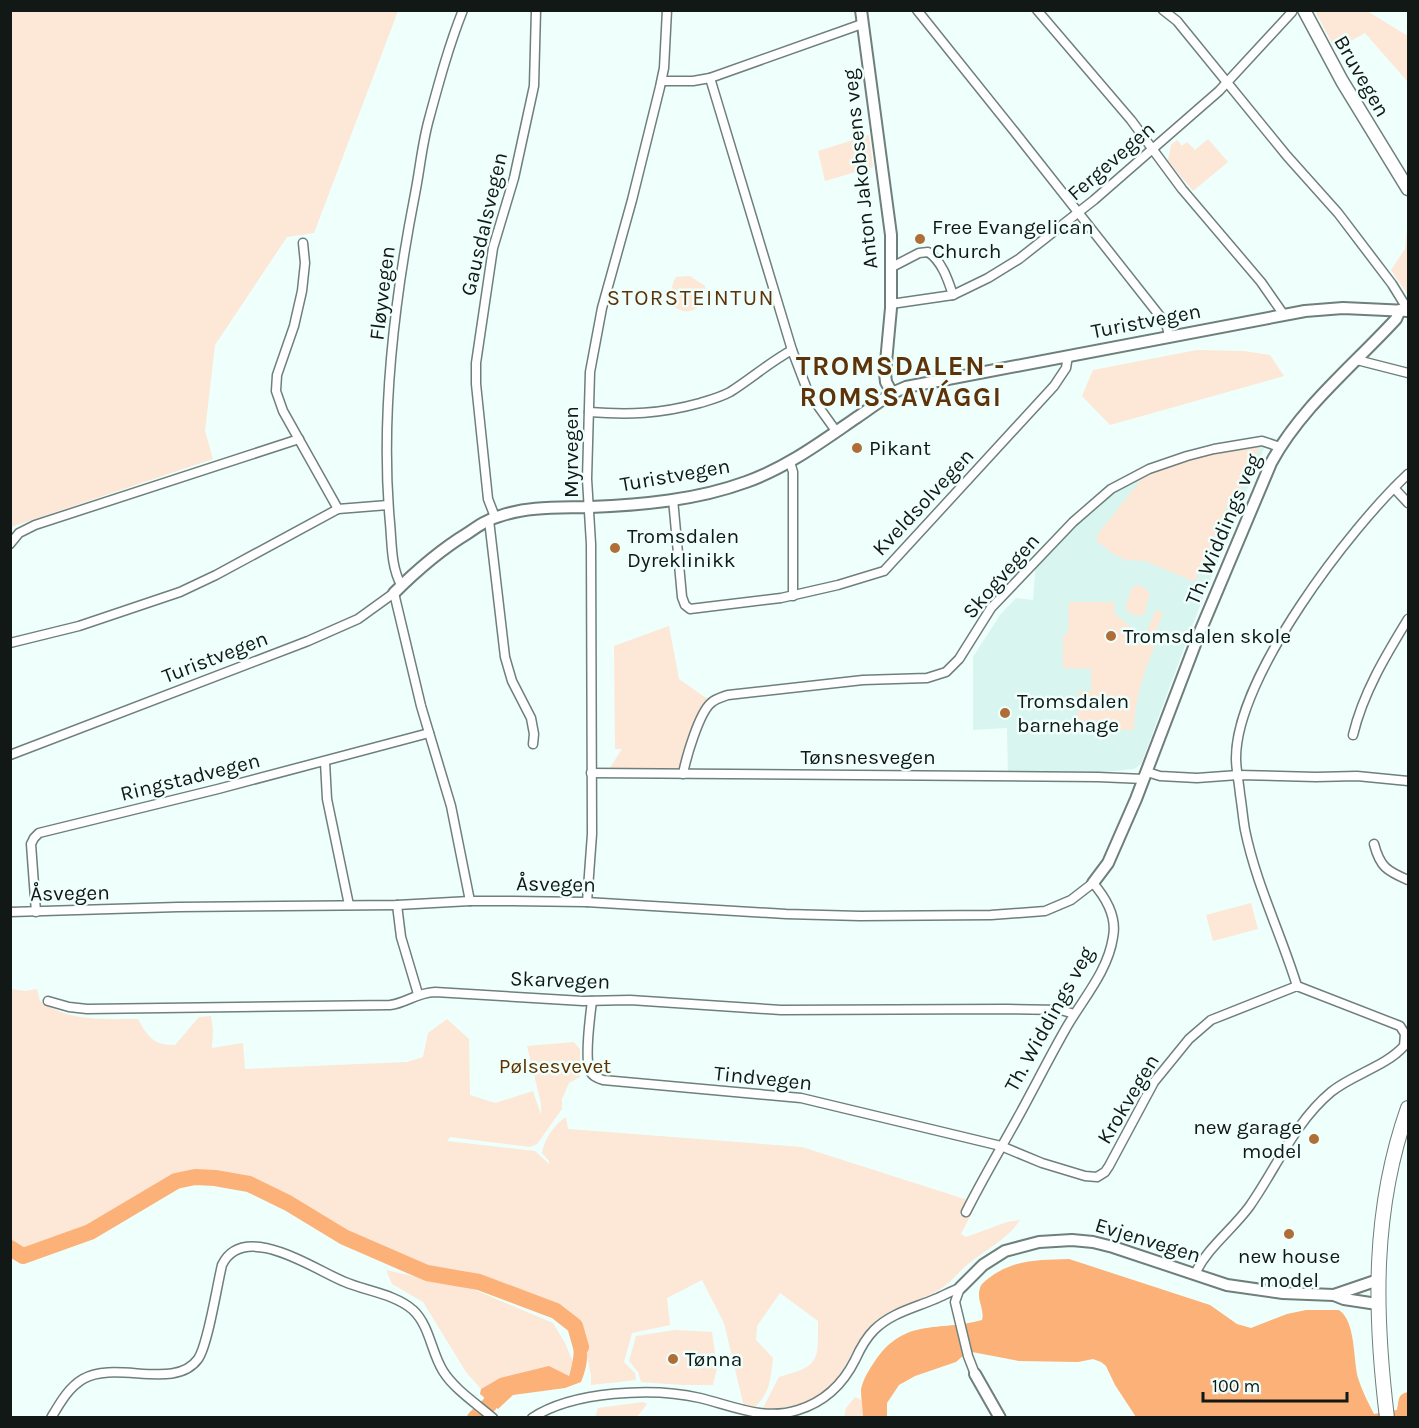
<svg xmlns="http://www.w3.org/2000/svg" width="1419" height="1428" font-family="Karla,sans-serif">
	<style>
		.built { fill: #d8f5ef }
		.green { fill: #fde7d7 }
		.water { fill: #fbb177 }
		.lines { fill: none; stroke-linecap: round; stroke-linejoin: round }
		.river { stroke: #fbb177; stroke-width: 16 }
		.minor-casing { stroke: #6e7f7c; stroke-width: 11 }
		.tertiary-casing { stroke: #6e7f7c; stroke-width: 14 }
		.primary-casing { stroke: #6e7f7c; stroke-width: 15 }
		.trunk-casing { stroke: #6e7f7c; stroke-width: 16 }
		.minor { stroke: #fff; stroke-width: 8 }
		.tertiary { stroke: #fff; stroke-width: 10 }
		.primary { stroke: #fff; stroke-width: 12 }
		.trunk { stroke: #fff; stroke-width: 14 }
		.poi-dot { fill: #af6e37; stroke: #effffb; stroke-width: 2 }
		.labels { text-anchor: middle; stroke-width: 5; stroke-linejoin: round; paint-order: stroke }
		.street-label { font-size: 21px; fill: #111816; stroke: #effffb }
		.poi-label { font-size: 21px; fill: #111816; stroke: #effffb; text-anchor: start }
		.park-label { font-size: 21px; fill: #603202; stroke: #effffb }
		.neighbourhood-label { font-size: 22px; letter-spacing: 1.5px; fill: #5e330a; stroke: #effffb }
		.district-label { font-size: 27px; font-weight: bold; letter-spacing: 1.5px; fill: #5e330a; stroke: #effffb }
	</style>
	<rect width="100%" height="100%" fill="#effffb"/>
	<polygon class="built" points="1254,445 1265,446 1202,600 1141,764 1134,769 1046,778 1008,777 1007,728 973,730 973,657 1000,615 1016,598 1033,600 1036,561 1066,527 1133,476 1190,454"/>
	<g class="green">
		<polygon points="11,10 398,11 314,233 287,237 215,345 205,431 213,459 11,527"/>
		<polygon points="1315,11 1367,11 1408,36 1408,82 1365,33 1345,44 1332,43"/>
		<polygon points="869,135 873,167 825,181 818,151"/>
		<polygon points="1208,139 1228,162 1193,191 1168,161 1171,145 1177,140 1182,146 1187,142 1195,150"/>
		<polygon points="1408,222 1408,295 1391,270 1405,249"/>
		<path d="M690 276 705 286C707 301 694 318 678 309 668 305 671 284 676 277Z"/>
		<polygon points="1197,350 1244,351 1270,355 1284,376 1110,425 1082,396 1093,370"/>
		<polygon points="1261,445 1235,501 1230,500 1195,582 1145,561 1126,560 1113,554 1096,540 1098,534 1144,476 1207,454"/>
		<polygon points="1140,585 1150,593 1144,615 1135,616 1125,609 1132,587"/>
		<path d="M1069 602H1114V613L1138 633 1147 631 1156 610 1163 613 1152 641 1156 643C1144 671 1134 699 1134 730H1077L1078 691H1091V669L1063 668V635L1068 634Z"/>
		<polygon points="669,626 679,679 709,700 679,770 608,771 622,749 615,749 614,646"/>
		<polygon points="1251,903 1258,929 1213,941 1206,915"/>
		<path d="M10 989 25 991 37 989 40 1001C69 1022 103 1019 138 1019 147 1036 154 1046 175 1045L199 1017 211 1016 213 1030 212 1048 243 1043 245 1069 407 1062 423 1057 428 1033 447 1019 469 1039 470 1095 495 1103 533 1091 541 1115V1103L527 1046 574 1042 580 1049V1077L569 1083 562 1099V1109L537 1144 530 1147 450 1137 447 1141 535 1151 549 1164V1161L542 1153C544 1139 555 1124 566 1117L568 1129 802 1147 977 1203 961 1234 966 1237 1007 1222 1020 1220C1008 1239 985 1250 968 1264 957 1273 949 1285 937 1291 918 1302 896 1306 878 1319 852 1338 848 1377 820 1395 802 1406 783 1409 763 1408L779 1377C820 1366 818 1362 818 1321L780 1293 757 1326 756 1340 773 1358C770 1383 770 1394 751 1411H745L724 1323 702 1280 667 1298 670 1325 632 1333 624 1362 635 1373 636 1380 591 1385V1375L580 1323 564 1306 480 1275 431 1267 384 1249 345 1233 248 1184 194 1177 175 1180 89 1232 21 1256 10 1248Z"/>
		<polygon points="386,1270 475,1290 553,1323 565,1343 573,1362 568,1376 500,1378 481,1389 466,1372 423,1302 392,1284"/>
		<polygon points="675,1330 712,1332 717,1368 713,1385 683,1385 641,1382 638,1372 629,1361 636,1336"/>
		<polygon points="855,1397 863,1401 863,1417 844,1417 846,1408"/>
		<polygon points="643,1402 647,1404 637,1417 595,1417 598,1408"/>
	</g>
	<g class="water">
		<path d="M1069 1259 1210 1305 1237 1324 1251 1328 1287 1314 1306 1310H1339C1356 1322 1353 1359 1358 1378 1362 1391 1368 1402 1374 1414L1397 1410C1399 1401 1397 1394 1408 1392V1417H1136L1115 1385 1106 1366 1101 1362 1093 1359 1078 1362 1019 1361 972 1352 964 1355 956 1362 915 1376 899 1385 887 1403V1417H863C863 1409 861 1399 861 1390 862 1381 870 1368 875 1361 905 1317 938 1332 982 1320 985 1310 976 1299 980 1288 981 1284 985 1281 989 1278 1014 1259 1039 1260 1069 1259Z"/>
		<path d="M556 1311C584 1332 595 1348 581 1382L565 1388 513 1395 498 1409 480 1394 481 1389 500 1378 549 1366 569 1376C578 1346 574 1336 556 1311Z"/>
	</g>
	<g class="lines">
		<g class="river">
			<polyline points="10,1248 23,1256 90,1232 176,1181 195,1177 215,1178 249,1184 288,1203 344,1237 427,1273 479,1282 556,1311 575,1326 581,1347"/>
			<polyline points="475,1418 489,1405 502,1386"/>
		</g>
		<g class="minor-casing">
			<g id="minor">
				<polyline points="917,10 1014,131 1163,320 1167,327 1169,336"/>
				<polyline points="1037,10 1131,120 1182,189 1261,282 1284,315"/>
				<polyline points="1163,10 1177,21 1287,156 1338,213 1392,284 1408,310"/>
				<polyline points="710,78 792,350 808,392 836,431"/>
				<polyline points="662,81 693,81 710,78 862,24"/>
				<polyline points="303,243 305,263 302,291 294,326 277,375 276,391 283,411 338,509"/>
				<path d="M892 267 919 253 928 252C942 261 948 280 953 295"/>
				<polyline points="891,304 953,295 988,278 1019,259 1094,200 1219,91 1292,12"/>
				<polyline points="1357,360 1408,373"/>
				<path d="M589 412C629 415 660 414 700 403 710 400 721 397 730 392 752 378 770 362 792 350"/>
				<polyline points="790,462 793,472 793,596"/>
				<polyline points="1394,488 1408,503"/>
				<polyline points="673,499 682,597 685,605 690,609 781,598 838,585 884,571 1054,386 1066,368 1068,356"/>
				<polyline points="495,517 488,499 476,384 476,363 493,248 514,178 534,86 536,10"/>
				<polyline points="489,520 505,657 512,681 531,718 534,734 533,744"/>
				<polyline points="10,544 19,533 35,525 299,439"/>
				<path d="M401 585C391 566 392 545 390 523 380 415 394 301 415 194 420 169 422 144 429 119 439 82 449 45 463 10"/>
				<polyline points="394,593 421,706 451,806 470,901"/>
				<polyline points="10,643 79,626 180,592 216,575 338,509 388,505"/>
				<path d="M1353 735C1363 693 1386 655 1408 619"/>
				<polyline points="10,755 308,641 358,619 394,593"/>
				<polyline points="325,762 327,799 349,905"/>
				<polyline points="1147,772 1160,776 1197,778 1238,775 1316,777 1357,776 1408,781"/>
				<polyline points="591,773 1098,777 1144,779"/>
				<path d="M683 774C686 758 699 713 711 703 715 699 722 697 728 695L863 680 927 678 946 672 959 659 991 608 1073 522 1111 489 1149 469 1187 456 1214 449 1262 441 1280 447"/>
				<path d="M1374 844C1380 867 1387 871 1408 880"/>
				<polyline points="587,902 592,834 591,544 587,479 590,372 602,308 632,200 660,87 664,68 667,10"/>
				<polyline points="397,905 401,937 418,994"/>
				<path d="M10 912 178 907 397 905 470 901H512L586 902 786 914 860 916 991 915 1045 911 1071 900 1093 883C1106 898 1117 917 1113 937 1108 972 1081 1001 1065 1030 1048 1060 1033 1090 1017 1119 1000 1150 982 1180 966 1212"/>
				<polyline points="36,912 31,844 34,838 39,833 218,789 429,733"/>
				<path d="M1297 986C1281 934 1256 884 1245 830 1243 819 1242 806 1240 794 1239 782 1236 770 1236 758 1236 677 1350 528 1408 474"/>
				<path d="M48 1001 69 1007 87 1009 390 1005C407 1003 415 993 435 992L583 1001 630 1000 781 1010 1007 1009 1061 1010 1074 1014"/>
				<path d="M592 1001C590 1017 585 1053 589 1068 591 1076 597 1078 603 1080L801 1098 1001 1146 1042 1163 1085 1176 1097 1177 1105 1172 1109 1166 1154 1082 1189 1039 1211 1020 1297 986 1400 1026 1405 1034 1404 1046C1385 1067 1353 1074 1331 1092 1294 1123 1276 1169 1249 1207 1232 1230 1207 1248 1195 1274"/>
				<polyline points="960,1288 955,1302 968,1356 975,1374"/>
				<path d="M51 1418C60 1403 68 1388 83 1379 116 1360 175 1391 198 1359 208 1345 217 1285 222 1265 244 1220 315 1270 345 1282 366 1291 395 1294 413 1310 430 1326 431 1352 443 1371 454 1389 477 1404 493 1418"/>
				<path d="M532 1418C573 1391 653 1387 700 1398 733 1406 764 1421 798 1410 824 1402 843 1384 855 1360 860 1349 865 1339 874 1330 891 1313 914 1308 935 1299 943 1296 951 1291 960 1288"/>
			</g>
		</g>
		<g class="tertiary-casing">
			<g id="tertiary">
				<polyline points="861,10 891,235 891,308 885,373 886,382 892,393"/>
				<path d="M394 593C417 570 440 550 468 533 478 526 488 519 500 516 529 506 560 508 590 507 642 505 697 500 746 482 786 468 821 442 856 418 873 407 887 394 906 387L1305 311 1343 308 1408 311"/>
				<path d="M1093 883 1108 863 1136 799 1199 634 1271 463C1301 407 1354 365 1396 319L1400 310"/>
				<polyline points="960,1288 983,1265 1005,1251 1039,1242 1072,1240 1093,1242 1113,1247 1227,1285 1283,1293 1334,1295 1344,1299 1377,1304"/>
				<polyline points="1334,1295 1378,1280"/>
				<polyline points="975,1374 1000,1418"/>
			</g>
		</g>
		<g class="primary-casing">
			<polyline id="primary" points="1304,10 1342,81 1408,189"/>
		</g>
		<g class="trunk-casing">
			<path id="trunk" d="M1387 1418C1374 1311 1372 1210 1408 1108"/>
		</g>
		<use href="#minor" class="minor"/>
		<use href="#tertiary" class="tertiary"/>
		<use href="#primary" class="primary"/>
		<use href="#trunk" class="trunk"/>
	</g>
	<g class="poi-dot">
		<circle cx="920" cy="239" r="6"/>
		<circle cx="857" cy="448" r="6"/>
		<circle cx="615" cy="548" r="6"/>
		<circle cx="1111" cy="636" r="6"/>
		<circle cx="1005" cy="713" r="6"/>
		<circle cx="1314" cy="1139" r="6"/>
		<circle cx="1289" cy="1234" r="6"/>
		<circle cx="673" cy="1359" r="6"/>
	</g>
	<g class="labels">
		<g class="street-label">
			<text transform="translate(1362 76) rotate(60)" y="7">Bruvegen</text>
			<text transform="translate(1111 161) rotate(-41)" y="7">Fergevegen</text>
			<text transform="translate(860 169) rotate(-96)" y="7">Anton Jakobsens veg</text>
			<text transform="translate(484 224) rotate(-77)" y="7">Gausdalsvegen</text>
			<text transform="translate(382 293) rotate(-83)" y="7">Fløyvegen</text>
			<text transform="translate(1146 321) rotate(-11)" y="7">Turistvegen</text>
			<text transform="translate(571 452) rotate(-90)" y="7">Myrvegen</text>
			<text transform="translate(675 475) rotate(-10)" y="7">Turistvegen</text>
			<text transform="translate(923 502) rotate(-47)" y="7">Kveldsolvegen</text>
			<text transform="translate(1223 529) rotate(-67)" y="7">Th. Widdings veg</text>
			<text transform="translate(1001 576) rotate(-49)" y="7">Skogvegen</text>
			<text transform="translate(215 657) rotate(-21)" y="7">Turistvegen</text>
			<text x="868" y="764">Tønsnesvegen</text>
			<text transform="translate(190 777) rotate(-14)" y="7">Ringstadvegen</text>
			<text transform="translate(556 884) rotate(1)" y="7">Åsvegen</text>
			<text transform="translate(70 893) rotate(-1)" y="7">Åsvegen</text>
			<text transform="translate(560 980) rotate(2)" y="7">Skarvegen</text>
			<text transform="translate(1049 1019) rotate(-61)" y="7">Th. Widdings veg</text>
			<text transform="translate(763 1078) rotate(6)" y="7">Tindvegen</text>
			<text transform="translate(1128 1099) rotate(-59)" y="7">Krokvegen</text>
			<text transform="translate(1148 1240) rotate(17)" y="7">Evjenvegen</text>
		</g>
		<g class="poi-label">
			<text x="932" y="234">Free Evangelican<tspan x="932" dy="24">Church</tspan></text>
			<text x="869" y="455">Pikant</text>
			<text x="627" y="543">Tromsdalen<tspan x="627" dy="24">Dyreklinikk</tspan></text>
			<text x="1123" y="643">Tromsdalen skole</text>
			<text x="1017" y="708">Tromsdalen<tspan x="1017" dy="24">barnehage</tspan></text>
			<text x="1302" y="1134" text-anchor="end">new garage<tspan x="1302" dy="24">model</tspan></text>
			<text x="1289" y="1263" text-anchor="middle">new house<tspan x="1289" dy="24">model</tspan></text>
			<text x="685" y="1366">Tønna</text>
		</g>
		<g class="park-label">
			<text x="555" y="1073">Pølsesvevet</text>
		</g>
		<g class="neighbourhood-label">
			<text x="691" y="305">STORSTEINTUN</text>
		</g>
		<g class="district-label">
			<text x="901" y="375">TROMSDALEN -<tspan x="901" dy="31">ROMSSAVÁGGI</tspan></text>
		</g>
	</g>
	<rect width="1419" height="1428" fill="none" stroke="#111816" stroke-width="24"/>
	<path d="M1203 1392v9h144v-9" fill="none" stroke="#111816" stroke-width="3"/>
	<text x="1212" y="1392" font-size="18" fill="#111816" stroke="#effffb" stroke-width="4.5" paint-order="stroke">100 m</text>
</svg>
